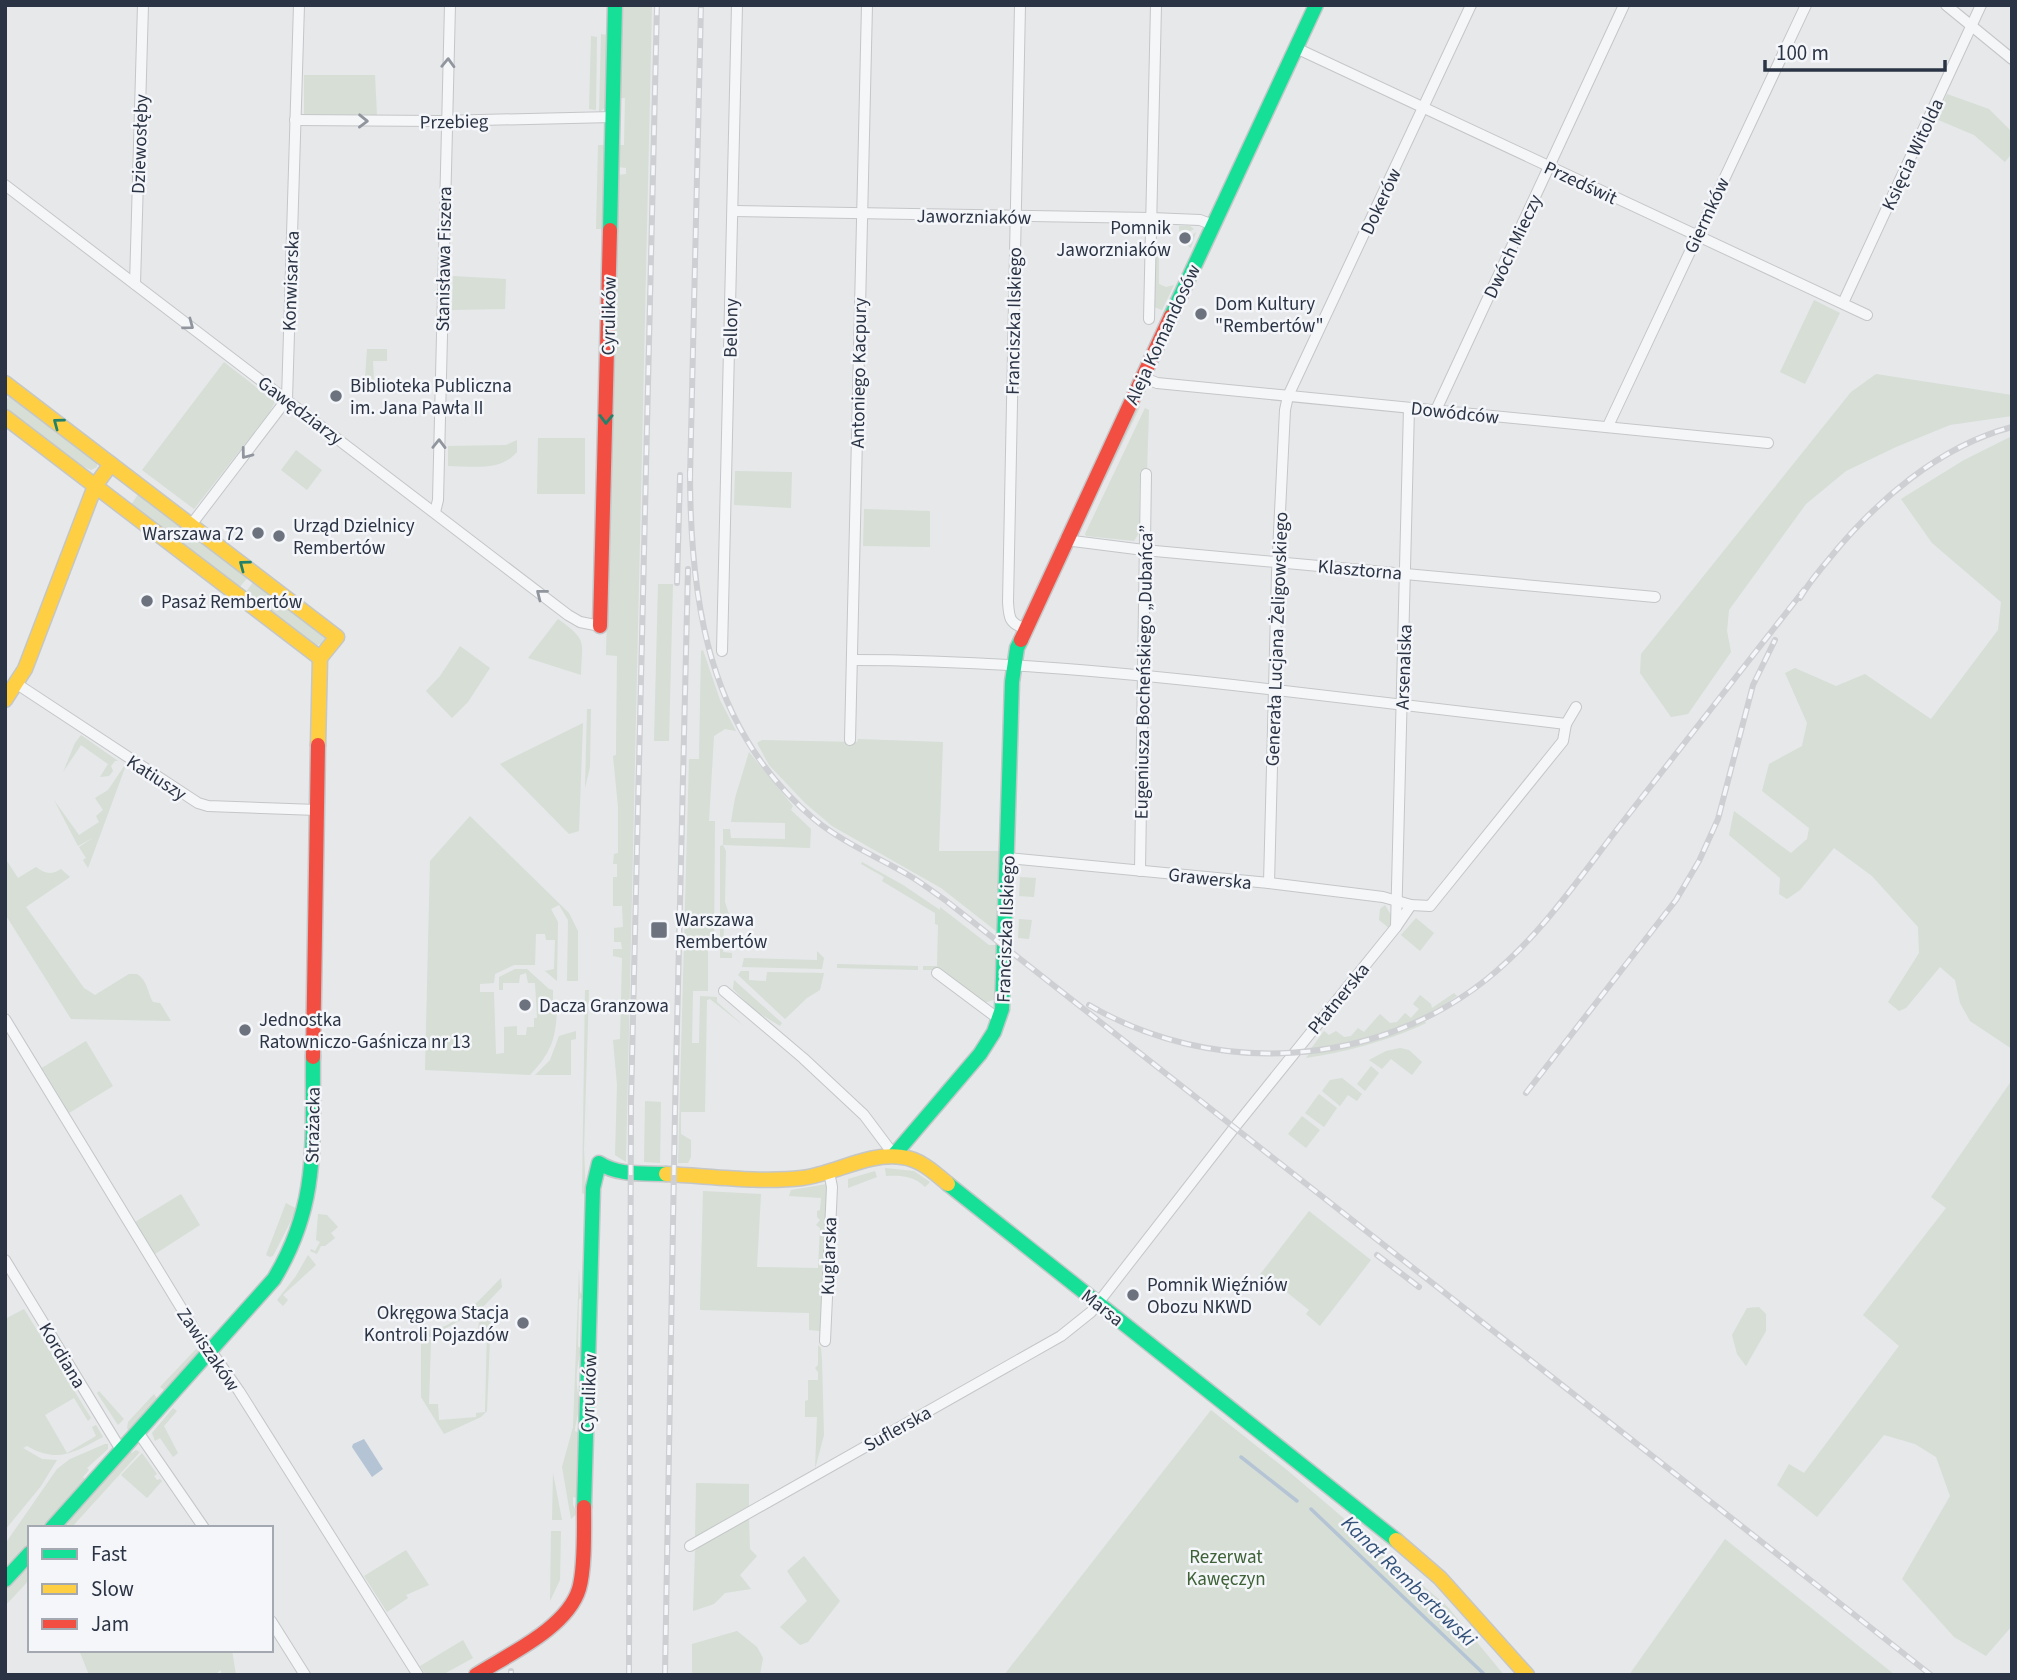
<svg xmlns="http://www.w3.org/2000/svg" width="2017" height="1680" font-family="'Source Sans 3',sans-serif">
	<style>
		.green { fill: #d6ded6 }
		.water { fill: #b4c4d5 }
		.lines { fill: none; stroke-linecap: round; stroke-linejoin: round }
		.stream { stroke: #b4c4d5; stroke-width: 3.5 }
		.street-casing { stroke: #c4c6c8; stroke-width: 12 }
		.fast-casing { stroke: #c4c6c8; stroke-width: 17 }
		.slow-casing { stroke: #c4c6c8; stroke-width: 17 }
		.jam-casing { stroke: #c4c6c8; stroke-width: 17 }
		.street { stroke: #f5f6f7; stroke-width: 10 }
		.fast { stroke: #16e098; stroke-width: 14 }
		.slow { stroke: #ffcf43; stroke-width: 14 }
		.jam { stroke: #f24e42; stroke-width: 14 }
		.rail-casing { stroke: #cecfd2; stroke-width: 6 }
		.rail { stroke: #f4f6f9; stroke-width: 3.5; stroke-dasharray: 10; stroke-linecap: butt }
		.oneway { stroke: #90959e }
		.oneway2 { stroke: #22816a }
		.poi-dot { fill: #6c737f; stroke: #f4f6f9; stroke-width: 2.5 }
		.labels { text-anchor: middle; stroke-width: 5; stroke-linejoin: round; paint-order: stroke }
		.street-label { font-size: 19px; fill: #2b3445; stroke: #f4f6f9 }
		.poi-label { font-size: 19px; fill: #2b3445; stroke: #f4f6f9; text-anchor: start }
		.park-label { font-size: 19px; fill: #3f6138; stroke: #f4f6f9 }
		.water-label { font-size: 21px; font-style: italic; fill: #34527a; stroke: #f4f6f9 }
	</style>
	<rect width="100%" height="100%" fill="#e6e8ea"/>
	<g class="green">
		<polygon points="622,5 652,5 626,1162 615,1155 617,1085 613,1040 620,1039 622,958 613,956 613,949 622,949 621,942 614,942 614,928 623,927 622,906 613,906 613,877 617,877 617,864 613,864 614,854 618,853 618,807 613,756 616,755 616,746 617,656 606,655 618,175 626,174 626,168 618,167 618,145 624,145 625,98 620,98"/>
		<polygon points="601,34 607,35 605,108 599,112"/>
		<polygon points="591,36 597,37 596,110 589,109"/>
		<polygon points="304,75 375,75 377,115 304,114"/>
		<polygon points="1947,94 1989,109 2012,132 2012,153 2005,162 1974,135 1936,119"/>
		<polygon points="598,145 604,145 602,229 596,229"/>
		<polygon points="1179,226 1190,226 1194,229 1182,236 1185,241 1196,232 1191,248 1180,241"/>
		<polygon points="1156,254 1159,254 1159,284 1166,287 1174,285 1162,310 1154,307"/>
		<polygon points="453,276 506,279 505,309 452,310"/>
		<polygon points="1814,300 1840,313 1805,384 1780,372"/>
		<polygon points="367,349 387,349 387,361 373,361 374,381 407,381 407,393 364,393"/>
		<polygon points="224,362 275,402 269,413 194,509 142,470"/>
		<polygon points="1876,374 2012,395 2012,416 1950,425 1896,447 1846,471 1806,504 1729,610 1727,631 1731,652 1688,714 1671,717 1640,673 1641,654 1851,392"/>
		<polygon points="10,395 97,462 97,467 91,470 76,463 5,409 5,402"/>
		<polygon points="1136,403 1140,407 1105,480 1101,477"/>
		<polygon points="1145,408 1149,410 1147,471 1140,471 1139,533 1134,541 1086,536 1085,534"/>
		<polygon points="2012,436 2012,1049 1970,1021 1960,1003 1955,980 1940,967 1906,1008 1899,1011 1888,1002 1919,953 1918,927 1872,876 1834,848 1800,890 1787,899 1779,894 1780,878 1729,835 1734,811 1791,853 1807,839 1809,828 1762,791 1769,764 1802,746 1807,723 1785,673 1795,668 1836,686 1865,674 1931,719 1998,630 2001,602 1932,543 1901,499 1964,460"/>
		<polygon points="538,438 585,438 585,494 537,494"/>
		<path d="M517 440V452C500 472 472 466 448 466V446L506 445Z"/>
		<polygon points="296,450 322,470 307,490 281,470"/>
		<polygon points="735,471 792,472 791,508 734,505"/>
		<polygon points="139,493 248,577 239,588 131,505"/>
		<polygon points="864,509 930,511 930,547 863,546"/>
		<polygon points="254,581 323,634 325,639 323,643 315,646 245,593"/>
		<polygon points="658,584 673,584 669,741 654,741"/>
		<path d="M558 619C588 641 582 640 581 675L528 658Z"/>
		<polygon points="460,646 490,668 468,702 452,718 426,691 440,676"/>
		<polygon points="703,650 720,700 736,731 725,729 714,736 709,821 715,821 714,944 708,944 708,991 693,991 692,1043 699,1043 700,996 717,997 717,1002 744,1026 710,999 707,1000 705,1112 681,1112 681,1134 691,1140 691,1157 688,1163 678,1163 689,759 699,759 701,651"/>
		<polygon points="587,709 591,709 590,767 585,788"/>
		<polygon points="583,723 579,831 569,834 500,764"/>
		<polygon points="81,735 118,761 115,761 111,766 113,771 109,776 100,777 108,764 81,745 63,772 75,743"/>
		<polygon points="858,739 943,742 939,851 999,851 996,931 941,888 832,826 805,803 769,765 757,743 762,740 857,742"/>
		<polygon points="749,752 793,806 791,810 811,829 810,848 723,845 726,851 725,902 732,924 724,924 723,952 732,953 732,958 720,958 720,846 723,845 723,829 730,829 731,838 785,839 785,823 731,822 735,798"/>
		<polygon points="125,765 126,765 88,868 83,860 86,858 79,847 94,837 78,846 54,800 79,835 99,822 96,816 103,810 95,798 108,790"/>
		<path d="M470 816 569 913 578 931V981H567L568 920 559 905 551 909 558 922 557 981 545 971 554 969 555 940H546L545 934H536L535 965H514L495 974 494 983 480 984V992H494L496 1054 504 1053V1027L517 1026V1035H526L527 1027H534V1018H537L535 983H528L526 973 520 975 519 983H503V990H499V977L515 969H527L549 989 553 990V1008H557C556 1039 551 1053 530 1075L425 1070 430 861Z"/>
		<path d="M5 858 18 878 36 867C45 874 52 875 61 869L70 877 26 907 84 988 95 995 129 974H137C148 981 147 992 153 1002L160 1003 171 1021 71 1019 5 914Z"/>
		<polygon points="862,862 903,885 940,910 940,907 989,945 996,945 994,1000 984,1003 938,970 923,970 923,966 937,966 938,925 935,924 935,913 882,881 884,877 861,864"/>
		<polygon points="1020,877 1036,878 1034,897 1019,896"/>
		<polygon points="1385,905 1392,917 1389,928 1379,920 1380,909"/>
		<polygon points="1416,918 1434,933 1420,951 1401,935"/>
		<polygon points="1019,919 1032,920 1029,939 1018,938"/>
		<polygon points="817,951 824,958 822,969 742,967 744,958 817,960"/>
		<polygon points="837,964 918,966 918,970 837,968"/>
		<polygon points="741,971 749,971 749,980 766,981 767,972 824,973 820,990 807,998 785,1019 738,975"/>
		<polygon points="734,980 782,1023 780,1026 754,1010 733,989"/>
		<polygon points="585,990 589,990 584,1149 586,1195 582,1193"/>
		<path d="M1454 993 1457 996C1414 1027 1362 1044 1310 1050L1324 1031 1329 1035 1336 1031 1344 1037 1351 1036 1358 1028 1364 1032 1380 1014 1390 1023 1397 1022 1405 1013 1411 1018 1419 1009 1413 1004 1420 995 1431 1004 1432 1008Z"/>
		<path d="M1425 1021 1426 1023 1420 1026C1383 1042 1346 1052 1306 1058L1309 1054C1349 1047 1388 1039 1425 1021Z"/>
		<polygon points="576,1031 576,1039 571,1040 571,1075 535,1075 550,1060 559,1036"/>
		<polygon points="86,1041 113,1086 69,1113 44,1071 40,1069"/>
		<polygon points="1400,1048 1409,1050 1422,1062 1412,1075 1391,1059 1382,1069 1369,1060 1386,1051"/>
		<polygon points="1371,1066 1379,1073 1365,1091 1357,1084"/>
		<polygon points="1342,1078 1362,1094 1357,1101 1348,1095 1340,1106 1322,1091 1330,1080"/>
		<polygon points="2012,1080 2012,1626 1986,1656 1954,1637 1902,1579 1950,1496 1936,1457 1915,1444 1884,1435 1817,1517 1777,1485 1789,1464 1804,1473 1899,1346 1863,1315 1946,1208 1931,1197"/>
		<polygon points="1319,1094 1337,1108 1324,1127 1305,1113"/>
		<polygon points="645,1101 661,1102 660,1163 644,1162"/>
		<polygon points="1302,1116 1320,1130 1306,1148 1288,1134"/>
		<path d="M885 1168 914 1171 930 1182 925 1187C915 1176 900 1175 886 1176Z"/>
		<polygon points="875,1171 877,1177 848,1188 848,1179"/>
		<polygon points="827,1184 820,1331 809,1330 809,1313 700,1310 703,1191 761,1194 757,1267 818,1268 820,1228 816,1225 820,1220 817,1217 817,1211 820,1210 821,1198 789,1196 791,1190"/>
		<polygon points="181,1194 200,1225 155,1254 135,1222"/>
		<polygon points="286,1203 297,1209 273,1256 270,1257 266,1255"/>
		<polygon points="1309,1211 1371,1260 1320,1326 1306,1314 1309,1310 1274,1282 1270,1286 1258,1277"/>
		<polygon points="318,1214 327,1215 338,1227 331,1233 335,1238 325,1246 321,1246 317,1254 310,1251 311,1249 315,1251 320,1242 316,1240"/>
		<polygon points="308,1255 316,1265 283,1295 288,1300 283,1306 277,1300 296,1276"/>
		<path d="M579 1269 580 1292 583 1296 579 1300 578 1346 581 1349C576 1370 575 1383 580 1404 580 1406 575 1426 575 1431L579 1433 577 1498 573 1497V1505L577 1513 571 1519 562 1467 573 1427Z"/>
		<path d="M501 1278 502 1287 483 1307 443 1330 440 1337H422L426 1335V1330C453 1332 483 1296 501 1278Z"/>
		<polygon points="1759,1307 1766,1314 1766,1331 1746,1366 1737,1354 1732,1335 1747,1308"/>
		<path d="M24 1309 91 1418 88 1421 74 1398 45 1415 67 1453 96 1436 92 1427 96 1425 103 1437C74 1452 59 1464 27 1446L23 1448 42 1459 57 1460 41 1486 5 1530V1319Z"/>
		<polygon points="491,1314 487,1411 481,1417 444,1434 421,1397 421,1339 431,1340 429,1404 438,1404 439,1420 476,1417 476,1413 485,1412 487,1330 478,1330 479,1321"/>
		<polygon points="818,1345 821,1348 822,1361 824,1435 815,1469 817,1417 805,1417 805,1401 808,1400 808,1380 818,1380 818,1372 815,1368 818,1365"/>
		<polygon points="197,1348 199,1355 166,1390 164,1390 160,1387"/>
		<polygon points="99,1391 124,1419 118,1425 97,1393"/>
		<polygon points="154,1394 158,1400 129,1432 127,1428 128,1422"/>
		<polygon points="173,1408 177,1411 164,1426 178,1453 173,1457 160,1438 155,1441 152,1433"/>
		<polygon points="1211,1410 1287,1470 1447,1606 1504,1675 1004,1675"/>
		<polygon points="105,1444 108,1444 108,1449 87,1468 89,1470 83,1477 86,1480 43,1528 30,1528 30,1542 5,1568 5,1544 57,1469 70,1459"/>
		<polygon points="129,1450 132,1453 136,1450 140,1452 71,1528 60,1528"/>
		<polygon points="142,1453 157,1474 154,1476 157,1480 160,1479 162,1481 147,1498 121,1475"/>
		<polygon points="553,1473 562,1520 552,1520"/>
		<polygon points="696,1483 749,1484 749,1506 695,1537"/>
		<polygon points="749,1518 750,1549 757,1556 740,1575 751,1589 725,1593 714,1604 693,1611 695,1551 699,1546"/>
		<polygon points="551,1531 561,1531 560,1580 550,1601"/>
		<polygon points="1725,1539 1895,1675 1629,1675"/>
		<polygon points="406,1550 429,1585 406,1595 408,1598 387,1612 364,1576"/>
		<polygon points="804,1556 840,1601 808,1642 800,1645 780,1627 807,1601 787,1571"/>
		<polygon points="30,1561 30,1579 5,1606 5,1588"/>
		<polygon points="737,1631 757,1647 763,1658 760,1675 692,1675 692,1644"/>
		<polygon points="463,1640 473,1658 442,1675 426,1675 420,1666"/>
		<polygon points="79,1650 164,1650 172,1653 172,1650 232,1650 236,1675 221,1675 221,1670 214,1675 89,1675"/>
	</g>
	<polygon class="water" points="364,1439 383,1469 372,1477 352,1447 353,1444"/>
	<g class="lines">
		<g class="stream">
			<polyline points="1241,1457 1297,1501"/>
			<polyline points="1311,1509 1485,1675"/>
		</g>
		<g class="street-casing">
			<g id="street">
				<path d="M1020 5 1008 602C1009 617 1009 623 1024 628"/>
				<polyline points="1946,5 2012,59"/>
				<polyline points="1296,48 1867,315"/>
				<polyline points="295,120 439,121 613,117"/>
				<polyline points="5,185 568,615 580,622 600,626"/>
				<polyline points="733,211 1151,218 1200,220 1213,225"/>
				<polyline points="135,284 143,5"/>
				<polyline points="1843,303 1981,5"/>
				<polyline points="1149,319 1156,5"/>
				<polyline points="1142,377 1157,383 1768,443"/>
				<polyline points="1436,410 1624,5"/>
				<polyline points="1608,426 1806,5"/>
				<polyline points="435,512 438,500 450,5"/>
				<polyline points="191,525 287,399 299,5"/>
				<polyline points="1065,540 1144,550 1655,597"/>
				<polyline points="722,651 737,5"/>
				<path d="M852 660C979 660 1106 671 1233 685 1344 697 1455 710 1566 724"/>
				<polyline points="17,684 198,803 208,806 317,810"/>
				<polyline points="850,740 867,5"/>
				<polyline points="1008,858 1269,883 1383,897 1411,905 1430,906 1563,741 1566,724 1576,707"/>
				<polyline points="1140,871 1146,474"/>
				<polyline points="1269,883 1277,573 1285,410 1288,396 1471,5"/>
				<polyline points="1396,927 1409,408"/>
				<polyline points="937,973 1000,1020"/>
				<polyline points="724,991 803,1058 864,1115 894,1155"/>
				<polyline points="5,1019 202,1342 211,1351 239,1391 418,1675"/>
				<polyline points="5,1260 121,1450"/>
				<polyline points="825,1341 832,1187 829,1172"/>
				<polyline points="138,1432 204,1528"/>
				<polyline points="690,1546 1061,1336 1091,1312 1234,1128 1396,927 1411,905"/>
				<polyline points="271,1621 305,1675"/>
			</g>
		</g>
		<g class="fast-casing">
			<g id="fast">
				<polyline points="610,230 615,5"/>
				<polyline points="1171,316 1316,5"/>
				<polyline points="894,1155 980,1054 994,1032 1002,1009 1012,682 1017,648 1021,640"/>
				<polyline points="948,1184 1396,1540"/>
				<path d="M584 1507 593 1188 599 1163C619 1176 643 1173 666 1174"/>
				<path d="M52 1528 274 1279C320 1203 312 1142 313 1057"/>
				<polyline points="5,1580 30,1553"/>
			</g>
		</g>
		<g class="slow-casing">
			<g id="slow">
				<polyline points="5,383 337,637 320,658 318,745"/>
				<polyline points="5,417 320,658"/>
				<polyline points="5,700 25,669 95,486 111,464"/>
				<path d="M666 1174C709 1176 760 1183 802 1178 835 1174 868 1152 902 1157 920 1159 934 1172 948 1184"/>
				<polyline points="1396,1540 1440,1578 1527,1675"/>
			</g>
		</g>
		<g class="jam-casing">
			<g id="jam">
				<polyline points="600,626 610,230"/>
				<polyline points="1021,640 1171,316"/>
				<polyline points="313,1057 318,745"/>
				<path d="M476 1675C509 1654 567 1628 579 1589 585 1569 584 1530 584 1507"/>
			</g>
		</g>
		<use href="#street" class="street"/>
		<use href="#fast" class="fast"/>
		<use href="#slow" class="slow"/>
		<use href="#jam" class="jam"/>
		<g class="rail-casing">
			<g id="rail">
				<path d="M690 471C690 602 708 729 814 819 843 843 878 857 910 876 922 883 933 892 945 900L1931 1675"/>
				<polyline points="690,478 701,5"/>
				<polyline points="677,583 680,475"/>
				<path d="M1800 598C1808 584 1819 571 1829 559 1875 502 1939 446 2012 427"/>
				<path d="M1089 1005C1212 1077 1374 1069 1487 979 1539 937 1578 880 1618 828 1680 749 1742 669 1804 590"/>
				<polyline points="1526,1093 1676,900 1699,861 1718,819 1753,685 1775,640"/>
				<polyline points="1377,1255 1419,1287"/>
				<polyline points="511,1675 511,1671"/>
				<polyline points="629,1675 631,1102 657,5"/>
				<polyline points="665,1675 675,1111 688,569"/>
			</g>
		</g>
		<use href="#rail" class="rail"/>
	</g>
	<defs><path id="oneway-chevron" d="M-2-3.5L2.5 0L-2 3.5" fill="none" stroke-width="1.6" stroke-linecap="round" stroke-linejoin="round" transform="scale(1.75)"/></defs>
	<g class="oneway">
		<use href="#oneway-chevron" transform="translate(448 63) rotate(-88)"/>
		<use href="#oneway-chevron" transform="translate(363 121) rotate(1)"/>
		<use href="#oneway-chevron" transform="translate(189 325) rotate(37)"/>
		<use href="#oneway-chevron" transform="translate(439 444) rotate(-89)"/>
		<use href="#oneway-chevron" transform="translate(246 454) rotate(127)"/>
		<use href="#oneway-chevron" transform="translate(541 594) rotate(-142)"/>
	</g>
	<g class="oneway2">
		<use href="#oneway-chevron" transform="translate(606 419) rotate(91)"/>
		<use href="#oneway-chevron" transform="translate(58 423) rotate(-143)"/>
		<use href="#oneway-chevron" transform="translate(244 565) rotate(-143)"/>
	</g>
	<g class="poi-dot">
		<circle cx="1185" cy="238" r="7"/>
		<circle cx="1201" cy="314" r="7"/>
		<circle cx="336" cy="396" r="7"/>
		<circle cx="258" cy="533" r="7"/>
		<circle cx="279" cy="536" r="7"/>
		<circle cx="147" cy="601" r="7"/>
		<rect x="650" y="921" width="18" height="18" rx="3.5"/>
		<circle cx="525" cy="1005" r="7"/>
		<circle cx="245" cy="1030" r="7"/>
		<circle cx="1133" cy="1295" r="7"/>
		<circle cx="523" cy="1323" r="7"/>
	</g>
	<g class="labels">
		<g class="street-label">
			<text transform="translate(454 121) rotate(-1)" y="7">Przebieg</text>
			<text transform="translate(139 144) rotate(-88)" y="7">Dziewosłęby</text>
			<text transform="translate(1912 154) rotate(-65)" y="7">Księcia Witolda</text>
			<text transform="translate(1581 182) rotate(25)" y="7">Przedświt</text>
			<text transform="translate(1380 201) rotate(-65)" y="7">Dokerów</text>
			<text transform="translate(1706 215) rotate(-65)" y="7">Giermków</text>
			<text transform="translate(974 216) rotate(1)" y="7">Jaworzniaków</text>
			<text transform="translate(1512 246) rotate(-65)" y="7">Dwóch Mieczy</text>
			<text transform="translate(443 259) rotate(-89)" y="7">Stanisława Fiszera</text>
			<text transform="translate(290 281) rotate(-88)" y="7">Konwisarska</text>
			<text transform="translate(608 316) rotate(-89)" y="7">Cyrulików</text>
			<text transform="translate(1013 321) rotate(-89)" y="7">Franciszka Ilskiego</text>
			<text transform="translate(730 328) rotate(-89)" y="7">Bellony</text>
			<text transform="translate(1162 334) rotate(-65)" y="7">Aleja Komandosów</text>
			<text transform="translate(858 373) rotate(-89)" y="7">Antoniego Kacpury</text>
			<text transform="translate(301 410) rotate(37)" y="7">Gawędziarzy</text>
			<text transform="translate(1455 412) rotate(6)" y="7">Dowódców</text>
			<text transform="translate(1360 569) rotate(5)" y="7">Klasztorna</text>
			<text transform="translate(1276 639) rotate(-88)" y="7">Generała Lucjana Żeligowskiego</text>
			<text transform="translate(1403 667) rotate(-88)" y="7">Arsenalska</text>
			<text transform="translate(1143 672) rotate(-89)" y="7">Eugeniusza Bocheńskiego „Dubańca”</text>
			<text transform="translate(157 777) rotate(33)" y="7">Katiuszy</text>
			<text transform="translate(1210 878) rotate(6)" y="7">Grawerska</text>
			<text transform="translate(1005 929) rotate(-88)" y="7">Franciszka Ilskiego</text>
			<text transform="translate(1338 998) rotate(-51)" y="7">Płatnerska</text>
			<text transform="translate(312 1125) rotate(-89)" y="7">Strażacka</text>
			<text transform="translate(828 1256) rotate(-88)" y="7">Kuglarska</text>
			<text transform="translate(1103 1307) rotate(38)" y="7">Marsa</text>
			<text transform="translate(209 1349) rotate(56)" y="7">Zawiszaków</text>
			<text transform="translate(63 1355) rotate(59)" y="7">Kordiana</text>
			<text transform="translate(588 1393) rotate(-88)" y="7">Cyrulików</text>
			<text transform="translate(897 1428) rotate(-29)" y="7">Suflerska</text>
		</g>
		<g class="poi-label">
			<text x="1171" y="234" text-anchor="end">Pomnik<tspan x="1171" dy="22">Jaworzniaków</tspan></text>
			<text x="1215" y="310">Dom Kultury<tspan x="1215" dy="22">"Rembertów"</tspan></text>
			<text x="350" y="392">Biblioteka Publiczna<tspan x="350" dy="22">im. Jana Pawła II</tspan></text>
			<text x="293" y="532">Urząd Dzielnicy<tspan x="293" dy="22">Rembertów</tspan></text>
			<text x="244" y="540" text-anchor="end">Warszawa 72</text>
			<text x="161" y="608">Pasaż Rembertów</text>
			<text x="675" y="926">Warszawa<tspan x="675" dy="22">Rembertów</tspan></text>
			<text x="539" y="1012">Dacza Granzowa</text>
			<text x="259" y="1026">Jednostka<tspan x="259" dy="22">Ratowniczo-Gaśnicza nr 13</tspan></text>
			<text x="1147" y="1291">Pomnik Więźniów<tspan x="1147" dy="22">Obozu NKWD</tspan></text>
			<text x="509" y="1319" text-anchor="end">Okręgowa Stacja<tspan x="509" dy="22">Kontroli Pojazdów</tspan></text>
		</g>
		<g class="park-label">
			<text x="1226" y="1563">Rezerwat<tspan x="1226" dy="22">Kawęczyn</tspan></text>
		</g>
		<g class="water-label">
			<text transform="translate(1409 1581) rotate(44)" y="7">Kanał Rembertowski</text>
		</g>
	</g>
	<rect width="2017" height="1680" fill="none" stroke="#2b3445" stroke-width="14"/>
	<rect x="28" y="1526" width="245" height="126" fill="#f4f6f9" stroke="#a4a8b1" stroke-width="2"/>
	<rect x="42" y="1549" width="35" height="10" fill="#16e098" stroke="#a4a8b1" stroke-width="2"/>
	<text x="91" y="1561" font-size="21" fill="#2b3445">Fast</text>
	<rect x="42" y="1584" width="35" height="10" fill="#ffcf43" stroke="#a4a8b1" stroke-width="2"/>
	<text x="91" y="1596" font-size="21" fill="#2b3445">Slow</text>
	<rect x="42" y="1619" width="35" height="10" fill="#f24e42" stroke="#a4a8b1" stroke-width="2"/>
	<text x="91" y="1631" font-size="21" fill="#2b3445">Jam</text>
	<path d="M1765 60v10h180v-10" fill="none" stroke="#2b3445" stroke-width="3.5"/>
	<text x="1776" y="60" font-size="21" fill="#2b3445" stroke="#f4f6f9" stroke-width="5" paint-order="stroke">100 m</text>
</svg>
